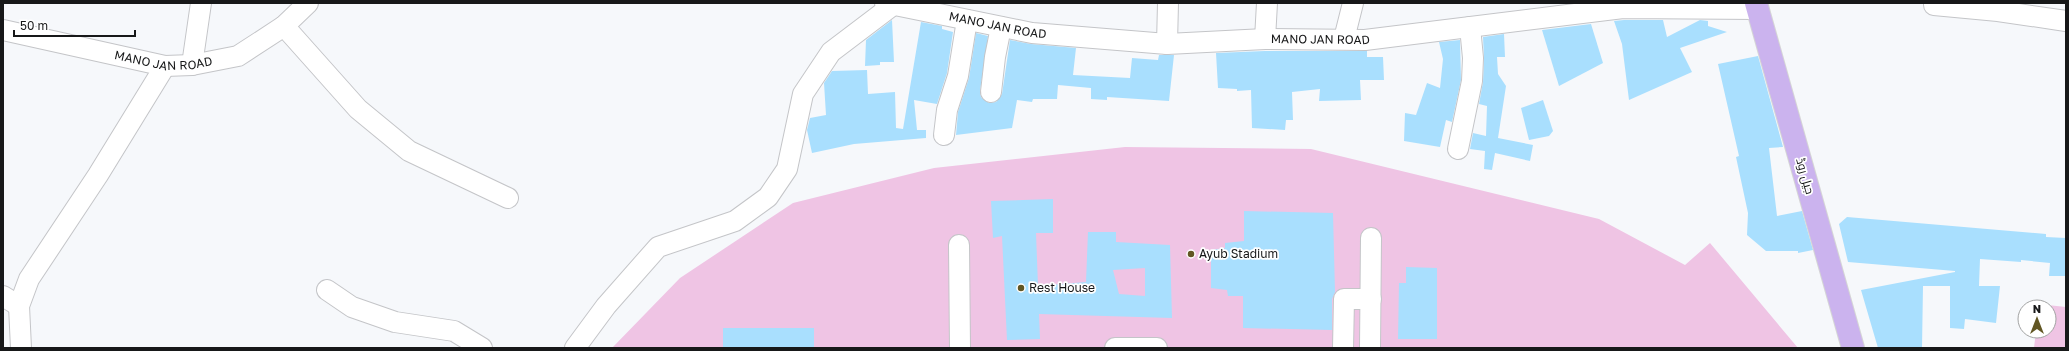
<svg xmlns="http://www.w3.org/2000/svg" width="2069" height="351" font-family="'Golos Text',Cairo,sans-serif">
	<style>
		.green { fill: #efc4e4 }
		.building { fill: #a9dffe; fill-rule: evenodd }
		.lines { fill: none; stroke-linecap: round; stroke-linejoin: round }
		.minor-casing { stroke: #c4c5c8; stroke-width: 22 }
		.major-casing { stroke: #d5d5d6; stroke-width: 24 }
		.minor { stroke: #fff; stroke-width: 20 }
		.major { stroke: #cbb3ee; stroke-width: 22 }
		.poi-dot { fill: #615623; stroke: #fff; stroke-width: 1.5 }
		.labels { text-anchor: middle; stroke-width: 3.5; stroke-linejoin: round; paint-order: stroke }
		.street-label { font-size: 12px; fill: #171819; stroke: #fff }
		.poi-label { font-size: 12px; fill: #171819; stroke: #fff; text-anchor: start }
	</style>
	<rect width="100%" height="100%" fill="#f6f8fb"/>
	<g class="green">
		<polygon points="1125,147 1311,149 1599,219 1685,265 1710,243 1798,348 612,348 680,278 793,203 934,168"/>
		<polygon points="2038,304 2066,307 2066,348 2034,348 2036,331 2049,331 2049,307 2037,307"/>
	</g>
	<g class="building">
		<polygon points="892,20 894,62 880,62 880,65 865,66 866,40"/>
		<polygon points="1624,20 1663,20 1667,37 1700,20 1708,21 1708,26 1727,32 1680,48 1692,72 1629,100 1622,44 1614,21"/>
		<polygon points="921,22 942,26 942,29 953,32 947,73 937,104 914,100 917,130 926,130 926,138 854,144 812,153 807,130 810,118 826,115 824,83 832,71 867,70 868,94 895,92 896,128 903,129"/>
		<polygon points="1591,24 1603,63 1559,86 1542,30"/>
		<polygon points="976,33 988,36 980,91 981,97 989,103 996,102 1002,94 1010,40 1031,44 1076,48 1073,75 1130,78 1132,58 1158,60 1159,55 1174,55 1169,101 1107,97 1107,100 1091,99 1091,88 1058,85 1057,99 1033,99 1032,102 1017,100 1012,128 956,135 958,112 969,78"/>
		<polygon points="1504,34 1505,57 1497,57 1498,74 1506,86 1498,138 1533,145 1530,161 1495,153 1492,170 1484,169 1485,151 1470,149 1473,133 1486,136 1487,106 1479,104 1483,82 1484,58 1483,37"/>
		<polygon points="1460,40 1461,80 1452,122 1446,120 1440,147 1404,141 1405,113 1416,115 1427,83 1440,88 1443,59 1439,42"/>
		<polygon points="1265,51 1367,51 1367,57 1383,57 1384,80 1360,80 1361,100 1319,101 1320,89 1292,92 1293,120 1286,120 1285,130 1252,128 1251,90 1237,91 1237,89 1218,88 1216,53"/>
		<polygon points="1758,56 1783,147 1769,148 1777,216 1802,211 1813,250 1798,253 1798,251 1766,251 1747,235 1748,213 1736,157 1739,156 1718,64"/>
		<polygon points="1543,100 1553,131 1549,136 1529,140 1521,108"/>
		<path d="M1053 199V233H1036L1038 286 1086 282 1088 232H1116V242L1170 245 1172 318 1039 314 1040 339 1007 340 1002 236 993 238 991 201ZM1145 268V296L1119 294 1113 270Z"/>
		<polygon points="1244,211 1333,213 1335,292 1332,299 1332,330 1243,328 1243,296 1228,296 1227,290 1211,288 1211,250 1225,248 1225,243 1244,241"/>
		<polygon points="1847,217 2046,234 2046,237 2066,238 2066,276 2049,276 2050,263 2021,260 2021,262 1980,259 1979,286 2000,286 1996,323 1965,319 1964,329 1950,328 1950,286 1923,286 1922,348 1878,348 1861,290 1955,272 1955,271 1848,262 1839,224"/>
		<polygon points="1406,267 1437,268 1437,339 1398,339 1399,283 1406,283"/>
		<rect x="723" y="328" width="91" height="20"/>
	</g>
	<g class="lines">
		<g class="minor-casing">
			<g id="minor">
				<path id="s1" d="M885 3 1032 33 1167 44 1265 39 1365 40 1623 8 1758 9"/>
				<polyline points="1934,3 1934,5 1998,11 2066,21"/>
				<polyline points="284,26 358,109 409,151 508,198"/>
				<path id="s2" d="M3 30 165 66 192 65 238 56 284 26 308 3"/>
				<polyline points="1265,39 1267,3"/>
				<polyline points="1344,39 1353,3"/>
				<polyline points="1167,44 1168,3"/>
				<polyline points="192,65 201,3"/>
				<polyline points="991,92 995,57 1001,27"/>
				<polyline points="944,135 947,110 958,76 967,20"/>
				<polyline points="1458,149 1472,81 1473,58 1470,27"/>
				<polyline points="959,245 960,348"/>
				<polyline points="327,290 352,307 395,322 454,331 482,348"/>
				<polyline points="3,296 19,306"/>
				<polyline points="21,348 19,306 29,279 98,175 165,66"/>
				<polyline points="575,348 606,306 658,247 735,221 768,197 787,169 803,94 831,52 893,5"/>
				<polyline points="1115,348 1157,348"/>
				<polyline points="1343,348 1344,299 1371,299"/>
				<polyline points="1370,348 1371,238"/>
			</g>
		</g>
		<g class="major-casing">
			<polyline id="major" points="1756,3 1853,348"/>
		</g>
		<use href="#minor" class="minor"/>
		<use href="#major" class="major"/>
	</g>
	<g class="poi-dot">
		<circle cx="1191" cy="254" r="4"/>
		<circle cx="1021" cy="288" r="4"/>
	</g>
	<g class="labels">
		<g class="street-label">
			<text dy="4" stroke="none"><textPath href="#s1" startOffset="115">MANO JAN ROAD</textPath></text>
			<text dy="4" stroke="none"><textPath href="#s1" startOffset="439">MANO JAN ROAD</textPath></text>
			<text dy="4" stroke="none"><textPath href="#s2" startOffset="164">MANO JAN ROAD</textPath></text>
			<text transform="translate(1805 176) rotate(74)" y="4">جیل روڈ</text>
		</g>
		<g class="poi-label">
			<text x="1199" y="258">Ayub Stadium</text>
			<text x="1029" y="292">Rest House</text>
		</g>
	</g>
	<rect width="2069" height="351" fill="none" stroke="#171819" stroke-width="8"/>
	<g transform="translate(2037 319)"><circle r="19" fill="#ffffff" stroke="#a2a3a3"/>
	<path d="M0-3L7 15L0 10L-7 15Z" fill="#615623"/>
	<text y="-6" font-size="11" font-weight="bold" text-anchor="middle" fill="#171819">N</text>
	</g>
	<path d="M14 30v6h121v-6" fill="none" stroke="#171819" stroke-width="2"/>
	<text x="20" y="30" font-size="12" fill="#171819" stroke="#ffffff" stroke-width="3" paint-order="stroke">50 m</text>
</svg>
